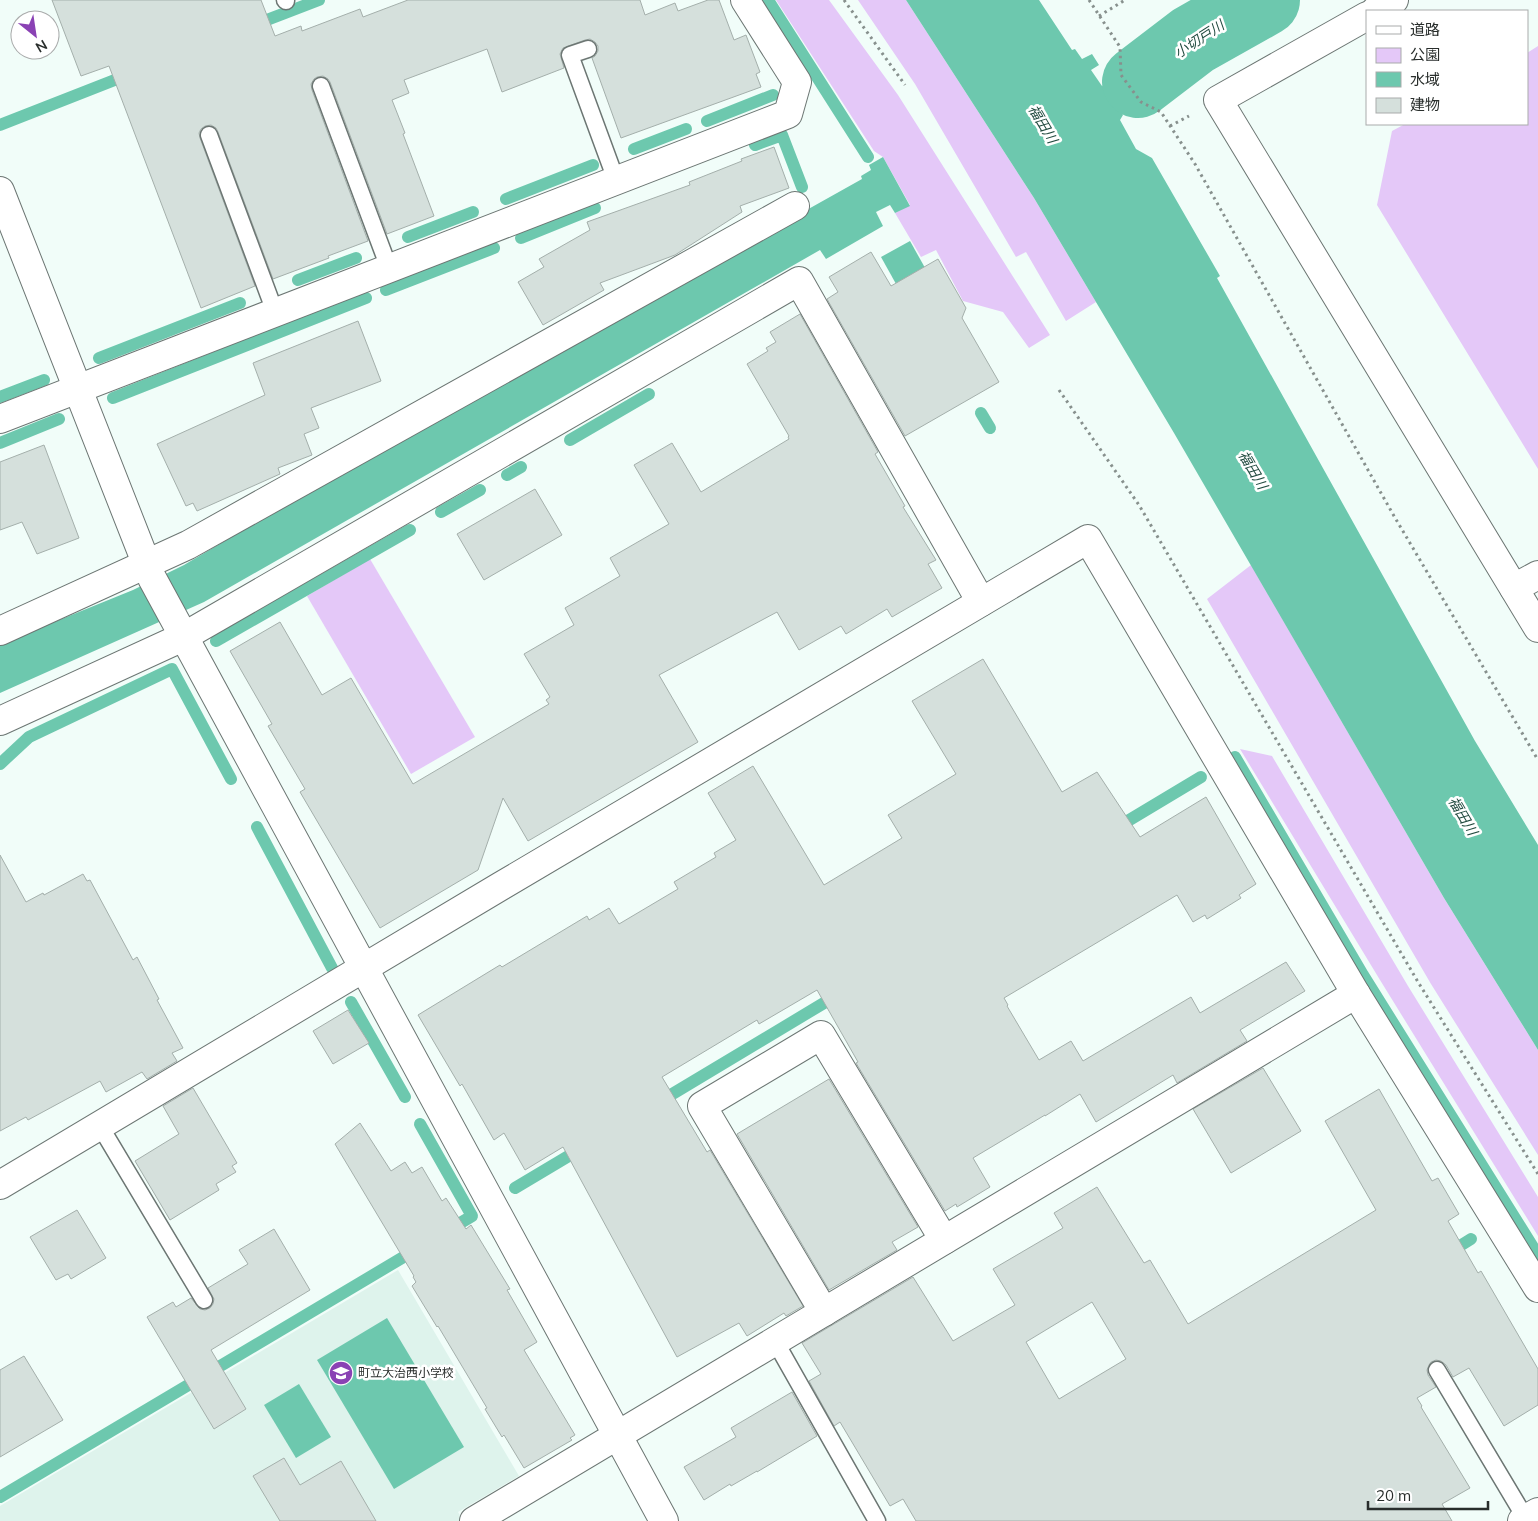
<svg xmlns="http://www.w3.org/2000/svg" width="1538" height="1521" font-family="Mulish,'Noto Sans JP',sans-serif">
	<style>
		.built { fill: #def3ec }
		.green { fill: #e4c8f8 }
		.water { fill: #6dc8ae }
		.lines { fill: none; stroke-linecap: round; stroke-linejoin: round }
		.stream { stroke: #6dc8ae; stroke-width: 12 }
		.river { stroke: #6dc8ae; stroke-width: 72 }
		.building { fill: #d5e0dc; stroke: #a4afab; fill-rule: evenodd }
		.lane-casing { stroke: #6c7673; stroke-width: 19 }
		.street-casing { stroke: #6c7673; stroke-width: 30 }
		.path { stroke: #87908d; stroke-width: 3; stroke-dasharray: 2.5 4; stroke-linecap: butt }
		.lane { stroke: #fff; stroke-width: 16 }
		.street { stroke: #fff; stroke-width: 28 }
		.labels { text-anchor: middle; stroke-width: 5; stroke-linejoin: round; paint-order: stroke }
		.poi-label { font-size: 12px; fill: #292e2c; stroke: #fff; text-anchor: start }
		.water-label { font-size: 14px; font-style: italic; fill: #214a3f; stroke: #fff }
	</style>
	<rect width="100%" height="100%" fill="#f1fdf9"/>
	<polygon class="built" points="398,1270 519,1476 458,1512 463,1521 0,1521 0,1506"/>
	<g class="green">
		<polygon points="776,0 829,0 898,95 1050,335 1029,348 1003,312 963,301 936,250 921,257 895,213 910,205 883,157 874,151"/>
		<polygon points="858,0 906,0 1034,198 1096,302 1066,321 1026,252 1016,257 915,84"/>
		<polygon points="1538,46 1538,469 1377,205 1392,131 1405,124 1527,124 1527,53"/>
		<polygon points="370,559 475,737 411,774 307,596"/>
		<polygon points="1251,565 1444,898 1538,1050 1538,1155 1431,984 1207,599"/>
		<polygon points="1240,749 1272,756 1408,986 1538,1197 1538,1236 1380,980"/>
	</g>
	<g class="water">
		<polygon points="906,0 1039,0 1072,50 1075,49 1082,59 1092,54 1099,65 1091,70 1102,86 1107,87 1123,115 1120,120 1136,149 1152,158 1220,276 1217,278 1475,741 1538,845 1538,1050 1444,898 1174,433 1034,198"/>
		<polygon points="883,157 910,206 895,213 890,205 876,212 883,226 826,259 820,250 204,602 0,693 0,644 133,590 184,565 411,431 862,179 861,176 871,170 869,165"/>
		<polygon points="910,241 948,309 910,309 881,257"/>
		<polygon points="387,1318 464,1447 394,1489 317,1360"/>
		<polygon points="299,1384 331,1437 296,1458 264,1405"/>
	</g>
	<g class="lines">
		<g class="stream">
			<polyline points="768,0 868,157"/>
			<polyline points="254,25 319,0"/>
			<polyline points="707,121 773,95"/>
			<polyline points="0,125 130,74"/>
			<polyline points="755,145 782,135 802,187"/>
			<polyline points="634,149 686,129"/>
			<polyline points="506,199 593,165"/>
			<polyline points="408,237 473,212"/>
			<polyline points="521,238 595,208"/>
			<polyline points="298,280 356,258"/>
			<polyline points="386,290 494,248"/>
			<polyline points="99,358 240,303"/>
			<polyline points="0,397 44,380"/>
			<polyline points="113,398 366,298"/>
			<polyline points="981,413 990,428"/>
			<polyline points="570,440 649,394"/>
			<polyline points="0,443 59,419"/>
			<polyline points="507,475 521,467"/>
			<polyline points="441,512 480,490"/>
			<polyline points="216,641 410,530"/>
			<polyline points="1235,757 1363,975 1538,1255"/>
			<polyline points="0,764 29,737 172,669 231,779"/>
			<polyline points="257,827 332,968"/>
			<polyline points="1116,828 1201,777"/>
			<polyline points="351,1002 405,1097"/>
			<polyline points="659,1102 839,994"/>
			<polyline points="420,1124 472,1216 447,1231"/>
			<polyline points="515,1188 582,1148"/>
			<polyline points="1447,1254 1471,1239"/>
			<polyline points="0,1497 417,1249"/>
		</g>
		<polyline class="river" points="1138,82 1193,40 1264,0"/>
	</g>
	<g class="building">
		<polygon points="52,0 261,0 275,36 301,26 302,31 360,9 363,17 408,0 640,0 645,15 675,3 678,11 708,0 719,0 734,40 746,35 760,72 756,74 761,87 621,138 592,58 595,56 598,51 598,46 595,42 590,39 585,40 563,48 560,54 564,68 502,92 487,49 404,80 409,93 392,100 405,133 403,134 434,216 387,234 330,82 328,79 323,76 317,77 314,79 311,84 312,90 368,241 328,256 329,258 273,279 218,132 216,128 211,125 205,126 201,129 199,133 200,138 255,286 201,308 109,66 81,76"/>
		<polygon points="774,147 789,188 740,206 742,212 675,255 600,283 604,290 543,325 518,282 544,267 539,259 590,230 587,222 690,185 689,182 742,161 741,159"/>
		<polygon points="871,252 891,286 938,259 966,308 962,318 999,382 905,436 827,299 838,292 829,277"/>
		<polygon points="800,314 878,452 875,454 905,506 903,507 936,560 928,564 942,588 892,617 887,609 846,634 841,626 799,650 777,612 659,675 698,742 528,841 503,798 478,870 380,928 300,792 305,789 268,726 272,724 230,651 280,622 322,695 351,678 413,784 549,704 546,700 550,697 524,654 574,625 565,608 620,576 610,558 669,524 634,465 672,443 701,492 789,439 788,437 789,436 747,364 768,351 766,348 776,342 770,332"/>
		<polygon points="358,321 381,381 311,408 319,428 304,434 312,455 278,468 280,474 197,511 193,503 186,506 157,444 265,395 253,363"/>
		<polygon points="44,445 79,538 37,554 22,522 0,530 0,462"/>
		<polygon points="535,489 562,535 484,580 457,534"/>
		<polygon points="983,659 1062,792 1097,772 1140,837 1206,797 1256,884 1239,895 1241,898 1207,919 1205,915 1193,922 1177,895 1004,998 1008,1005 1007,1006 1039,1060 1071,1041 1083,1061 1191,997 1200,1013 1286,962 1305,991 1240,1030 1247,1041 1177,1083 1173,1075 1096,1122 1080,1094 1045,1116 1045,1115 973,1158 990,1187 957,1207 956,1204 945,1211 856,1063 858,1062 817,990 759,1024 757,1020 662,1077 707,1152 710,1150 803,1306 786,1316 784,1313 747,1336 739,1323 677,1357 563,1147 525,1170 504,1133 494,1140 462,1084 460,1086 418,1015 500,965 502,967 587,916 589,920 609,908 619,924 678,889 674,882 716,857 714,853 736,840 708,793 753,766 824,885 902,838 888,815 956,774 912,701"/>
		<polygon points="0,855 26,902 43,893 44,895 83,874 87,881 90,880 133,960 137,957 159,999 157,1000 183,1048 172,1053 177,1061 147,1079 142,1072 106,1092 100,1081 28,1120 26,1117 0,1131"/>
		<polygon points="348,1010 369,1043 333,1064 313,1031"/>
		<polygon points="1263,1068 1301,1131 1231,1173 1193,1109"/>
		<polygon points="829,1079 918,1227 892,1242 897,1250 829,1290 737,1134"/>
		<polygon points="193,1088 237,1163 232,1166 236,1172 216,1184 219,1190 170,1220 135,1161 179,1134 163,1106"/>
		<path d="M1379 1089 1432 1181 1438 1178 1459 1214 1448 1221 1478 1273 1481 1271 1538 1369V1405L1504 1426 1469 1368 1453 1377 1446 1365 1441 1361 1436 1360 1431 1362 1429 1365 1427 1370 1428 1375 1436 1387 1417 1398 1422 1406 1421 1407 1470 1488 1442 1504 1452 1521H916L903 1499 890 1506 840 1422 834 1426 809 1381 821 1374 802 1343 913 1277 953 1341 1015 1305 993 1269 1063 1228 1054 1213 1097 1187 1144 1263 1150 1260 1188 1324 1376 1210 1325 1121ZM1092 1302 1126 1359 1059 1399 1026 1342Z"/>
		<polygon points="360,1123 391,1171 405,1162 412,1173 422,1167 442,1201 446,1198 466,1229 471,1225 510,1289 507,1290 537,1342 524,1350 575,1435 570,1438 572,1440 524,1468 504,1435 502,1437 485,1409 487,1408 438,1326 437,1327 412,1286 416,1282 413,1277 414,1276 335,1144"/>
		<polygon points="77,1210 106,1258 71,1279 68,1274 56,1280 30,1237"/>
		<polygon points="274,1229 310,1290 211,1350 246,1409 214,1429 147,1317 173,1302 176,1307 191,1298 200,1309 205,1310 210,1308 213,1304 214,1299 208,1288 248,1264 239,1250"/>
		<polygon points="24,1356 63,1420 0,1457 0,1370"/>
		<polygon points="792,1392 817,1436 757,1472 757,1471 731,1486 730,1484 704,1500 684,1467 736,1437 731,1428"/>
		<polygon points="284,1458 300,1485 341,1461 376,1521 280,1521 253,1476"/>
	</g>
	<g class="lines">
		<g class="lane-casing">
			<g id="lane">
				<polyline points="285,0 286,1"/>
				<polyline points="588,49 570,55 616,180"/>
				<polyline points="321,86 389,268"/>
				<polyline points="209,135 275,312"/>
				<polyline points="100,1126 204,1300"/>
				<polyline points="775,1341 877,1521"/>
				<polyline points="1437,1370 1526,1519"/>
			</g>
		</g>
		<g class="street-casing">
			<g id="street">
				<polyline points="1375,11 1394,0"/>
				<polyline points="1367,16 1218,100 1538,628"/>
				<polyline points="0,191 152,578 664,1521"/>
				<polyline points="0,419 788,114 797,82 745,0"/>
				<polyline points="1514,588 1538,575"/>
				<polyline points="0,631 188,545 795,206"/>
				<polyline points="0,721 183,637 799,281 981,602"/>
				<polyline points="0,1185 501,886 1088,539 1356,994 1538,1288"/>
				<polyline points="824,1312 702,1106 821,1035 944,1240"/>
				<polyline points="474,1521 1356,994"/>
				<polyline points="1522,1521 1538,1512"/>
			</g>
		</g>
		<g class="path">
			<polyline points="844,0 905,85"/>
			<polyline points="1089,0 1120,47 1121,75 1141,102 1161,112 1195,164 1394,516 1538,760"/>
			<polyline points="1099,16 1125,0"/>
			<polyline points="1170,126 1189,116"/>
			<polyline points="1059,390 1139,505 1418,982 1538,1174"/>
		</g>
		<use href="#lane" class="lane"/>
		<use href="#street" class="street"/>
	</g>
	<defs>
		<g id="school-disc" transform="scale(1.25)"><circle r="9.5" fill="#8a42b4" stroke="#fff"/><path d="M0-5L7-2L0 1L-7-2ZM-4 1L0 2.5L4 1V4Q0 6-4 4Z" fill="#fff"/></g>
	</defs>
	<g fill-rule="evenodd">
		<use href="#school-disc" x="341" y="1373"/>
	</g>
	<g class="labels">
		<g class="poi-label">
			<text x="358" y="1377">町立大治西小学校</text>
		</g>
		<g class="water-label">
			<text transform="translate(1199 39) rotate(-33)" y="5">小切戸川</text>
			<text transform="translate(1043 124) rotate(59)" y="5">福田川</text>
			<text transform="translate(1253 470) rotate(59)" y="5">福田川</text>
			<text transform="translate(1463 816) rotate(59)" y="5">福田川</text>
		</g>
	</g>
	<rect x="1366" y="10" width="162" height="115" fill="#ffffff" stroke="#a9abab"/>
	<rect x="1376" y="26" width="25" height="8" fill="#ffffff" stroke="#a9abab"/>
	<text x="1410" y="35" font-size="15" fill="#292e2c">道路</text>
	<rect x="1376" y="48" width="25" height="15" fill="#e4c8f8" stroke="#a9abab"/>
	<text x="1410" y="60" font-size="15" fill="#292e2c">公園</text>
	<rect x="1376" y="72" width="25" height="15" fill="#6dc8ae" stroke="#a9abab"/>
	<text x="1410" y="85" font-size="15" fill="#292e2c">水域</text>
	<rect x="1376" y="98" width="25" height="15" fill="#d5e0dc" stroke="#a9abab"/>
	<text x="1410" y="110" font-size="15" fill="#292e2c">建物</text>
	<g transform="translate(35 35) rotate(150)"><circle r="24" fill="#ffffff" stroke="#a9abab"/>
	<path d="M0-4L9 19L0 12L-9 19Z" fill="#8a42b4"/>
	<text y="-8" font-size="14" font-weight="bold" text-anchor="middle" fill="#292e2c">N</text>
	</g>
	<path d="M1368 1501v8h120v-8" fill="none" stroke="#292e2c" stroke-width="2.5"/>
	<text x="1376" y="1501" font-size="15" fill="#292e2c" stroke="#ffffff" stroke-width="4" paint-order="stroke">20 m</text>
</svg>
